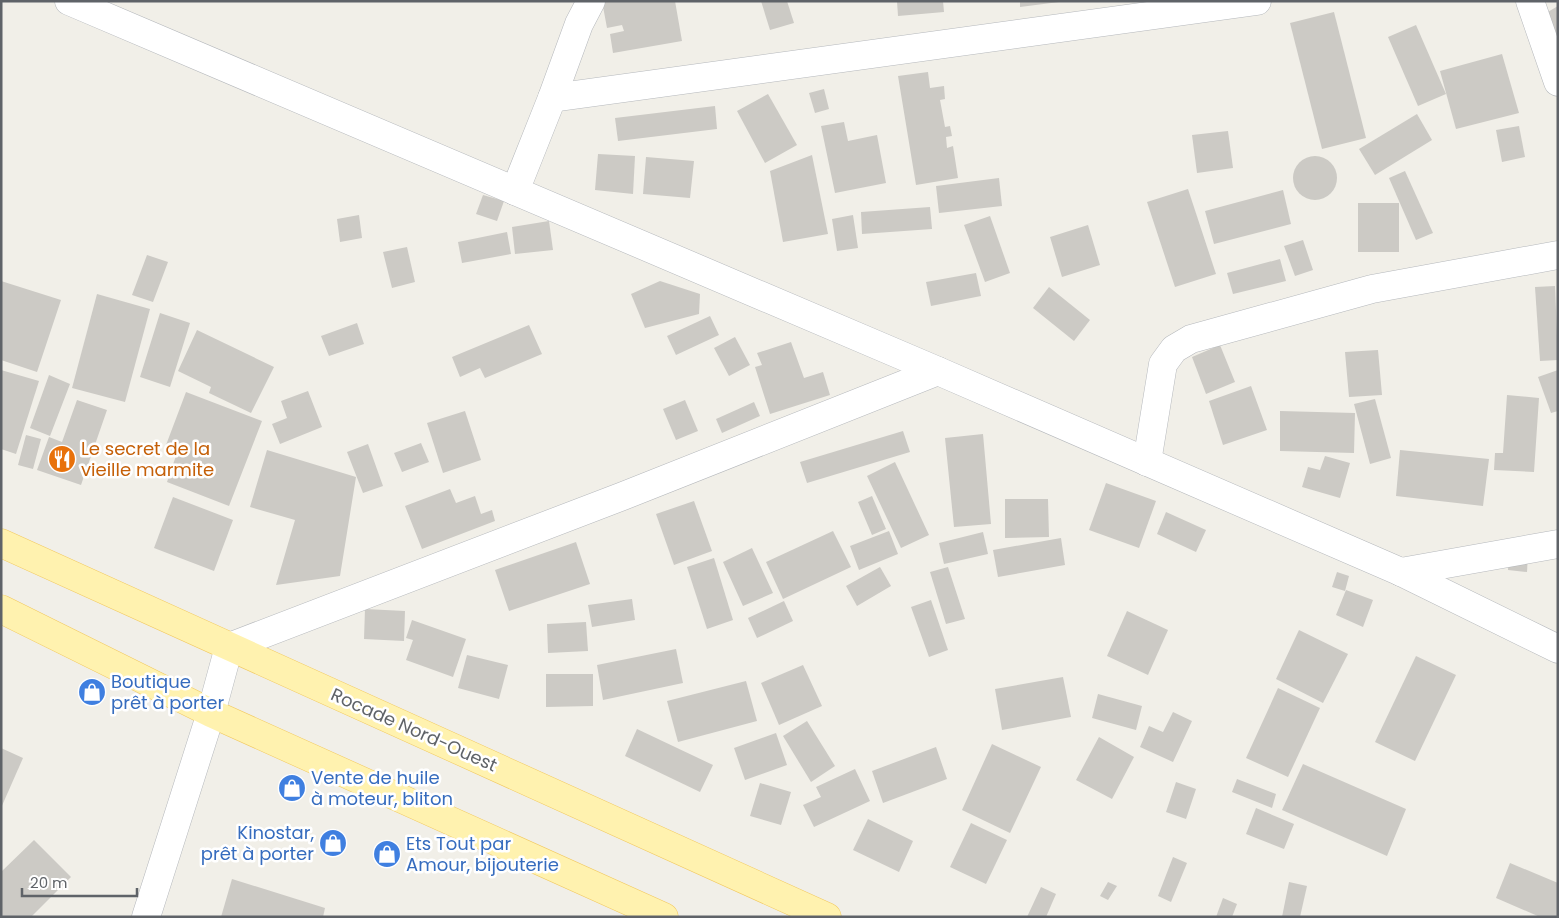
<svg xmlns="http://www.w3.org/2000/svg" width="1559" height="918" font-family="Poppins,sans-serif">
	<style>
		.building { fill: #cccac5 }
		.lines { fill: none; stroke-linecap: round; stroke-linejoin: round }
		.minor-casing { stroke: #b5b8bc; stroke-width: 29 }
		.tertiary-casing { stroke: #b5b8bc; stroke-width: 29 }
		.primary-casing { stroke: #f2c960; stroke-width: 29 }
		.minor { stroke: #fff; stroke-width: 28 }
		.tertiary { stroke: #fff; stroke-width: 28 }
		.primary { stroke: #fff2af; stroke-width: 28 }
		.labels { text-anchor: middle; stroke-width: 5; stroke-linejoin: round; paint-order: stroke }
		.food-label { font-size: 18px; fill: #c56008; stroke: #fff; text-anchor: start }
		.shop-label { font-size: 18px; fill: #366cbe; stroke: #fff; text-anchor: start }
		.street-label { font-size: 18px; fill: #5f6368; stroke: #fff }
	</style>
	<rect width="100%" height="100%" fill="#f1efe8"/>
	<g class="building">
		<polygon points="602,1 675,1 682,41 613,53 610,34 624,31 622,25 607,28"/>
		<polygon points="761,1 787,1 794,23 770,30"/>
		<polygon points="897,1 943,1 944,12 898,16"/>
		<polygon points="1020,1 1059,1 1059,2 1020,7"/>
		<polygon points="1558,6 1558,45 1541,16"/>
		<polygon points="1334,12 1366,138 1322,149 1290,23"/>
		<polygon points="1416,25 1446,94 1418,106 1388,37"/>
		<polygon points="1502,54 1519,113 1456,129 1440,71"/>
		<polygon points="928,72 930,88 944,86 945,99 940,100 945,127 950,126 952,136 946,137 947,148 953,146 958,178 916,185 898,76"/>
		<polygon points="824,89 829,109 815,113 809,93"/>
		<polygon points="768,94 797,145 765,163 737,111"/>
		<polygon points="715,106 717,129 618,141 615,118"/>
		<polygon points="1417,114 1432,140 1375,175 1359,149"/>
		<polygon points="844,122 848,141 877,135 886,183 835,193 821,126"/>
		<polygon points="1519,126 1525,157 1502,162 1496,130"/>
		<polygon points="1228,131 1233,168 1197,173 1192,135"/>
		<polygon points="598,154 635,156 633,194 595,190"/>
		<polygon points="812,155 828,234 783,242 770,171"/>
		<circle cx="1315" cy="178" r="22"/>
		<polygon points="646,157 694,161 690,198 643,194"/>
		<polygon points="1405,171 1433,233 1416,240 1389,178"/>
		<polygon points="999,178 1002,206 939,213 936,186"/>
		<polygon points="1188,189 1216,274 1175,287 1147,202"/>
		<polygon points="1283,190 1291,224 1214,244 1205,211"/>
		<polygon points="483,195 504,201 497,221 476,214"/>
		<rect x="1358" y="203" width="41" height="49"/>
		<polygon points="930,207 932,229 862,234 861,212"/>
		<polygon points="359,215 362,238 340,242 337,219"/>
		<polygon points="853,215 858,248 837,251 832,219"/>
		<polygon points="990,216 1010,273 985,282 964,225"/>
		<polygon points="549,221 553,250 515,254 512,227"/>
		<polygon points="1088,225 1100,265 1062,277 1050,237"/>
		<polygon points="507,232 511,254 462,263 458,242"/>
		<polygon points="1303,240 1313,270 1295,276 1284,246"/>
		<polygon points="407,247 415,282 392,288 383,252"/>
		<polygon points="147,255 168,262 153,302 132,295"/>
		<polygon points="1280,259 1286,281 1233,294 1227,273"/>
		<polygon points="976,273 981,296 931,306 926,282"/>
		<polygon points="1,281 61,300 37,372 1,360"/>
		<polygon points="660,281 700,294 699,314 645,328 631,294"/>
		<polygon points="1555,286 1558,360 1540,361 1535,287"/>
		<polygon points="1049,287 1090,320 1074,341 1033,308"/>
		<polygon points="97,294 150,309 125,402 72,388"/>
		<polygon points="160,313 190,323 170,387 140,377"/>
		<polygon points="710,316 719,335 676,355 667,336"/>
		<polygon points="357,323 364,344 329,356 321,336"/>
		<polygon points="529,325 542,354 485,378 480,368 460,377 452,357"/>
		<polygon points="197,330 274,367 251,413 209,393 211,387 178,371"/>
		<polygon points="735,337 750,365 729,376 714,348"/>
		<polygon points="791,342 804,378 823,372 830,395 770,414 755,367 762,365 757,353"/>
		<polygon points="1220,345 1235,382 1206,394 1192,357"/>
		<polygon points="1378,350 1382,395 1349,397 1345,352"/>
		<polygon points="1,370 39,381 16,454 1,449"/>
		<polygon points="1558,370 1558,411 1551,413 1538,377"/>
		<polygon points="49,375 70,384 50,436 30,428"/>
		<polygon points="1251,386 1267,430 1223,445 1209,401"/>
		<polygon points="308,391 322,427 280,444 272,424 287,418 281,401"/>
		<polygon points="186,392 262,421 229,506 167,482 178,450 166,445"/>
		<polygon points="1507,395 1539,398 1534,472 1494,470 1495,453 1503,453"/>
		<polygon points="1375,399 1391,458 1370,464 1354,404"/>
		<polygon points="77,400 107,410 81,485 37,470 49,437 62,442"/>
		<polygon points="685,400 698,431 676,440 663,409"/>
		<polygon points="754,402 760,416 722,433 716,419"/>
		<polygon points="465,411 481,460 443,473 427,423"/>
		<polygon points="1280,411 1355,413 1354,453 1280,451"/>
		<polygon points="903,431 910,452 807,483 800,462"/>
		<polygon points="983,434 991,524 954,527 945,438"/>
		<polygon points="26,435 41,439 33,469 18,465"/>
		<polygon points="421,443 429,462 402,472 394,453"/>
		<polygon points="368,444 383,486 363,493 347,452"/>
		<polygon points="267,450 356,477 340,576 276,585 295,520 250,507"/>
		<polygon points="1400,450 1489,459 1483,506 1396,496"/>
		<polygon points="1325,456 1350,463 1340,498 1302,487 1308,467 1320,470"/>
		<polygon points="895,462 929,535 901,548 867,476"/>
		<polygon points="1106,483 1156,501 1139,548 1089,530"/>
		<polygon points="450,489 456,503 475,496 481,514 492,510 495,521 422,549 405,506"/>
		<polygon points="872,496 886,529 872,535 858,502"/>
		<polygon points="173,497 233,520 214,571 154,548"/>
		<polygon points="1005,499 1048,499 1049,537 1005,538"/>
		<polygon points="694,501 712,551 674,565 656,514"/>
		<polygon points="1166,512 1206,530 1196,552 1157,534"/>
		<polygon points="833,531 851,567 783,599 766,562"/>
		<polygon points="889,531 898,554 859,570 850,546"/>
		<polygon points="983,532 988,554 944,564 939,543"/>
		<polygon points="1061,538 1065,565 998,577 993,550"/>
		<polygon points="576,542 590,584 509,611 495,570"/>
		<polygon points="752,548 773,593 743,606 723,562"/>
		<polygon points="1509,553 1528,554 1527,572 1508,570"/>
		<polygon points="714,558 733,620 707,629 687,567"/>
		<polygon points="880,567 891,586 857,606 846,586"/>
		<polygon points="948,567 965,619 946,624 930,572"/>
		<polygon points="1337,572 1349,576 1345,591 1332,587"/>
		<polygon points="1346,590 1373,600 1363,627 1336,615"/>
		<polygon points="632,599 635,620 592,627 588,605"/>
		<polygon points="931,600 948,650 929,657 911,607"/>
		<polygon points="784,601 793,621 757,638 748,618"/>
		<polygon points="365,609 405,611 404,641 364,639"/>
		<polygon points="1127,611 1168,630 1148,675 1107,656"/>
		<polygon points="412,620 466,639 453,677 406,660 413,640 406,638"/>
		<polygon points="586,622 588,651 548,653 547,624"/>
		<polygon points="1299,630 1348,654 1323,703 1276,679"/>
		<polygon points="676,649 683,683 603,700 597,665"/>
		<polygon points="467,655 508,665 499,699 458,688"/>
		<polygon points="1416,656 1456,675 1415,761 1375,742"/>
		<polygon points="803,665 822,706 779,725 761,683"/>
		<polygon points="546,674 593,674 593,706 546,707"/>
		<polygon points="1063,677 1071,717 1002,730 995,689"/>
		<polygon points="746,681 757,721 678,742 667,701"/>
		<polygon points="1278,688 1320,708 1288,777 1246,758"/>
		<polygon points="1098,694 1142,706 1136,730 1092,718"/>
		<polygon points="1173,712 1192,721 1173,762 1140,747 1149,726 1163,732"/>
		<polygon points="807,721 835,766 811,782 783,736"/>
		<polygon points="637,729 713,765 700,792 625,756"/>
		<polygon points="776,733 787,765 745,780 734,748"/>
		<polygon points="1099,737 1134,757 1112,799 1076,780"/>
		<polygon points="992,744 1041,767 1010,833 962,810"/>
		<polygon points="936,747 947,779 883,803 872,771"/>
		<polygon points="1,748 23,758 1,808"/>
		<polygon points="1303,764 1406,809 1387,856 1282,810"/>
		<polygon points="855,769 870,801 814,827 803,805 821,797 816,787"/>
		<polygon points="1237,779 1276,794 1272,808 1232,792"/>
		<polygon points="1176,782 1196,789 1186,819 1166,812"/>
		<polygon points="760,783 791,792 781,825 750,816"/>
		<polygon points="1256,808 1294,824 1284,849 1246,834"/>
		<polygon points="868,819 913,841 899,872 853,850"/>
		<polygon points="971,823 1007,840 986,884 950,867"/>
		<polygon points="34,840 71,877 31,917 1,917 1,872"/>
		<polygon points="1173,857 1187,863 1171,902 1158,896"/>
		<polygon points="1510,863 1558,883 1558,917 1540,917 1496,898"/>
		<polygon points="232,879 325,908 323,917 221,917"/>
		<polygon points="1108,882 1117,886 1108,900 1100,896"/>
		<polygon points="1289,882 1307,886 1300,917 1282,917"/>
		<polygon points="1041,887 1056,894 1046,917 1027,917"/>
		<polygon points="1223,898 1237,904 1232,917 1216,917"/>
	</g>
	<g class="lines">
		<g class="minor-casing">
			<g id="minor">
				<polyline points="1530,1 1558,82"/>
				<polyline points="552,98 1257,1"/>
				<polyline points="515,191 552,98 579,24 591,1"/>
				<polyline points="1147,462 1163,364 1174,349 1191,339 1372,289 1558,255"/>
				<polyline points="1401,572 1558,544"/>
				<polyline points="146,917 211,713 229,647 623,496 938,371"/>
			</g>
		</g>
		<g class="tertiary-casing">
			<polyline id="tertiary" points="69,1 938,371 1401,572 1558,649"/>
		</g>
		<g class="primary-casing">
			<g id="primary">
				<polyline points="1,543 827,917"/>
				<polyline points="1,609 211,713 664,917"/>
			</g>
		</g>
		<use href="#minor" class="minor"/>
		<use href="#tertiary" class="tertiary"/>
		<use href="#primary" class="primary"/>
	</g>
	<defs>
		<g id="restaurant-disc" transform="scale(1.4375)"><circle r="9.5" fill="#e8710a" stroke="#fff"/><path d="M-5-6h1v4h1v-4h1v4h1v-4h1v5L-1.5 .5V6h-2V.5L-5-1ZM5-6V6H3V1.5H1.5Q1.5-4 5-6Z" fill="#fff"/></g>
		<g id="shop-disc" transform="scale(1.4375)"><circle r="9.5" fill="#3f7fe0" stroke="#fff"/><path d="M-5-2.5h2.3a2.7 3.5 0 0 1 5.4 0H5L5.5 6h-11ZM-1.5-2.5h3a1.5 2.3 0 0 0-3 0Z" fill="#fff"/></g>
	</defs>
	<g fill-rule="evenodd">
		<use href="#restaurant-disc" x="62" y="459"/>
		<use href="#shop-disc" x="92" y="692"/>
		<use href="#shop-disc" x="292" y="788"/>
		<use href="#shop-disc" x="333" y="843"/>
		<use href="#shop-disc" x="387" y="854"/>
	</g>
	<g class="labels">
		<g class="food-label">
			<text x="81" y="455">Le secret de la<tspan x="81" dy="21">vieille marmite</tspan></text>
		</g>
		<g class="shop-label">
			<text x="111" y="688">Boutique<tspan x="111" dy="21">prêt à porter</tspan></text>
			<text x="311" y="784">Vente de huile<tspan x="311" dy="21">à moteur, bliton</tspan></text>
			<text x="314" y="839" text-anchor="end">Kinostar,<tspan x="314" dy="21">prêt à porter</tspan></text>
			<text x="406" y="850">Ets Tout par<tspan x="406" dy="21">Amour, bijouterie</tspan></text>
		</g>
		<g class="street-label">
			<text transform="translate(414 730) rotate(24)" y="6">Rocade Nord-Ouest</text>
		</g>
	</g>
	<rect width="1559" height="918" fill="none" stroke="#5f6368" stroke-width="5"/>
	<path d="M22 888v8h115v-8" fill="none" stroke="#5f6368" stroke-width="2.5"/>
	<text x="30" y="888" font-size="15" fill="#5f6368" stroke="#ffffff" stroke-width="4" paint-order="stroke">20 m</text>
</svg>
